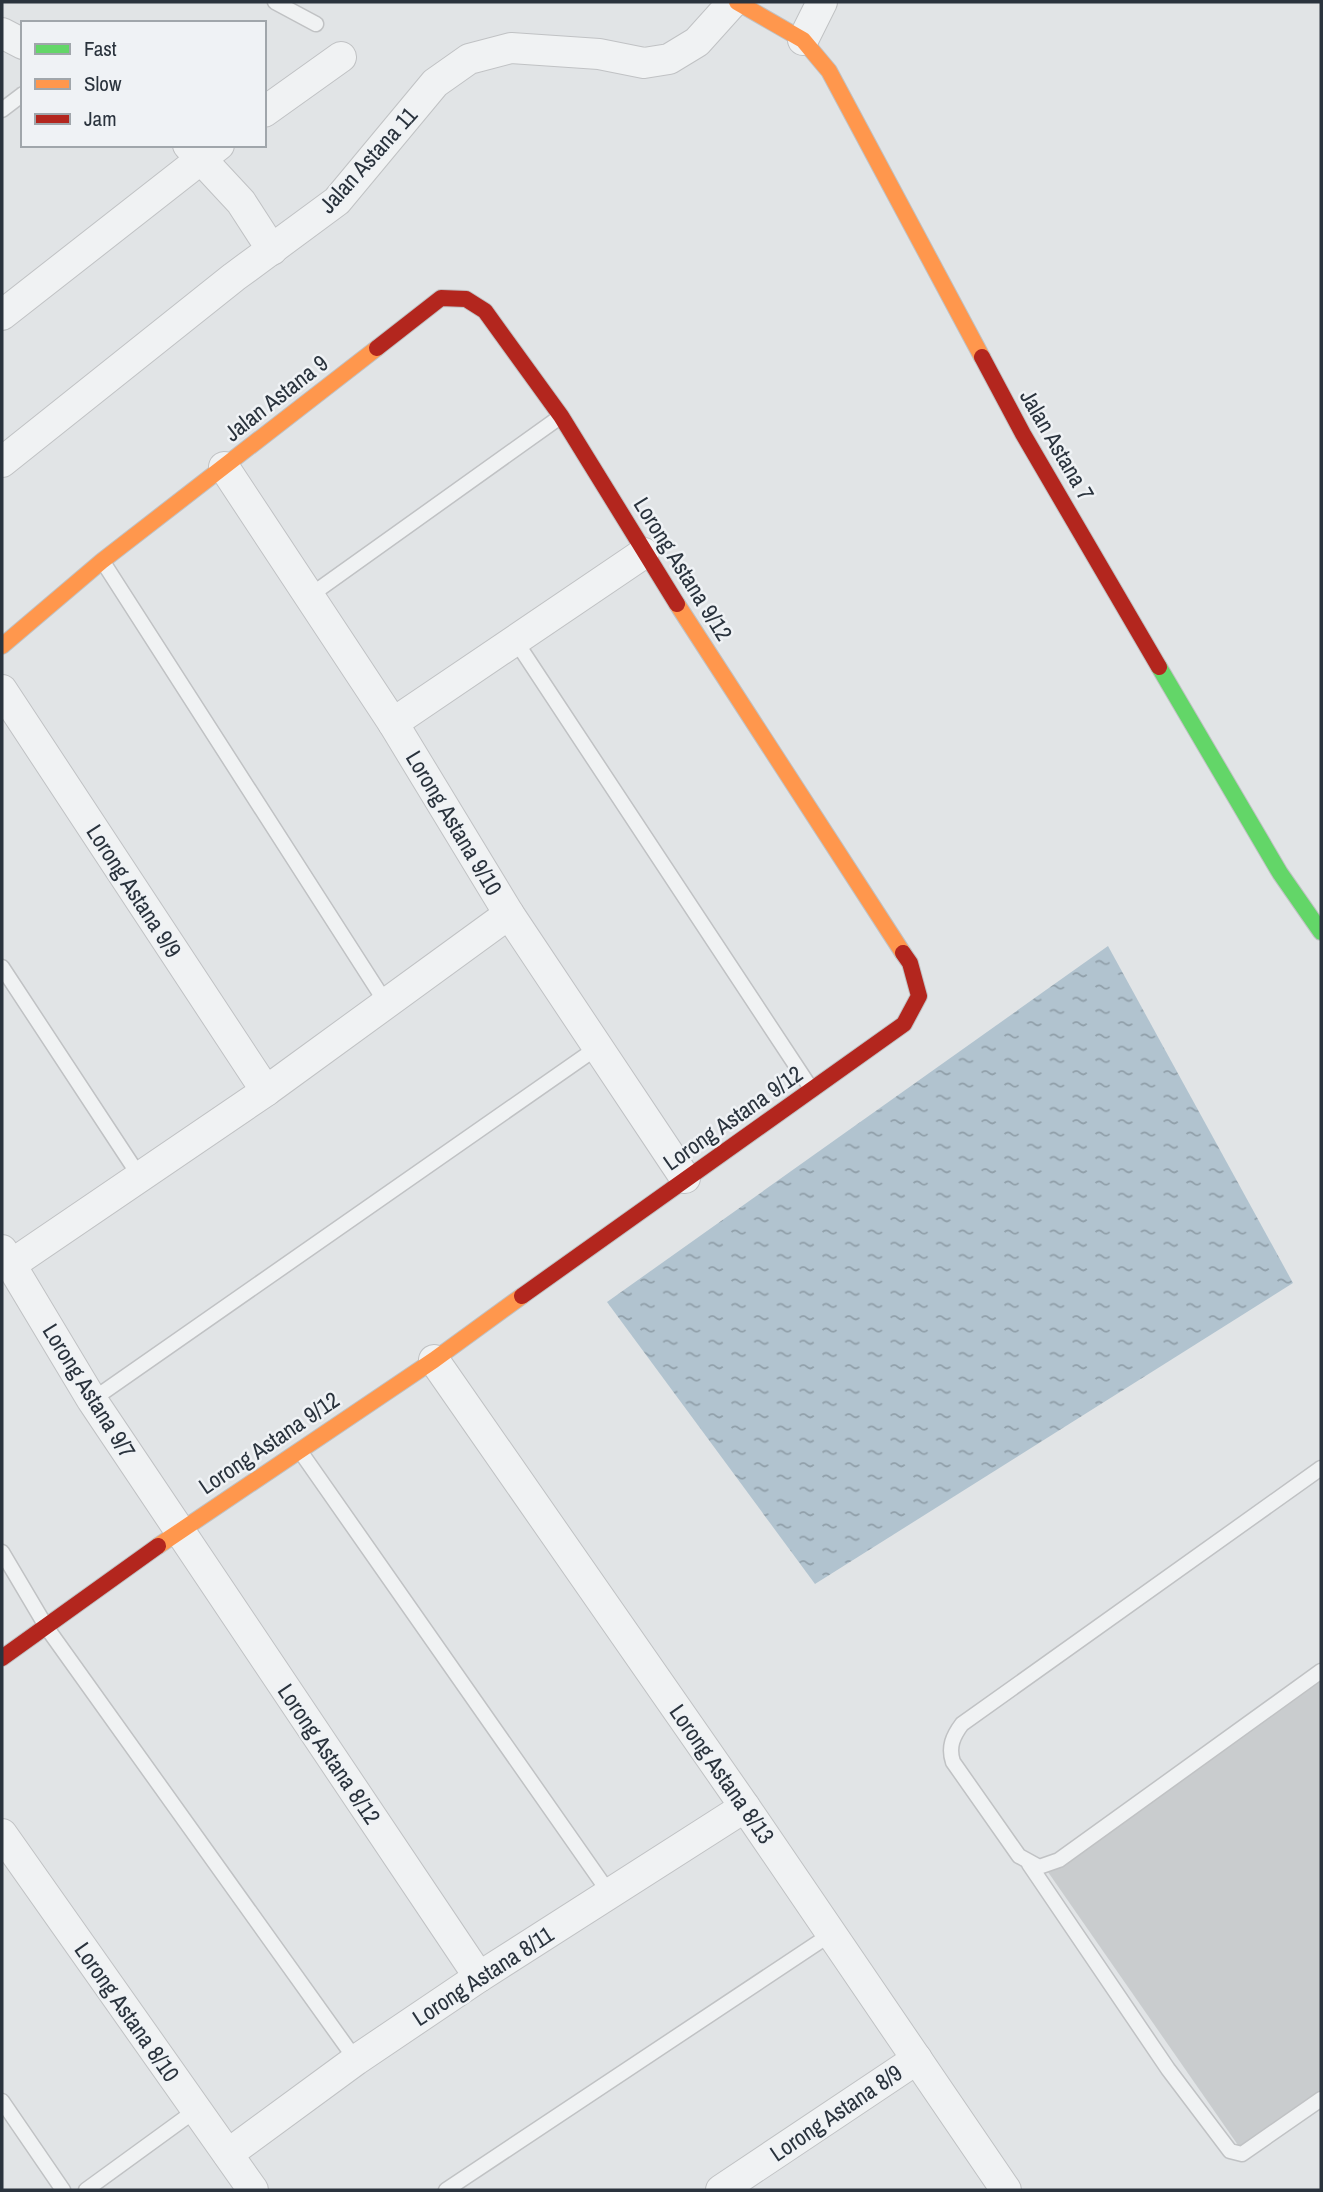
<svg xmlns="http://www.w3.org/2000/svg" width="1323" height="2192" font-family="'Archivo Narrow',sans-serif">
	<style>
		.water { fill: url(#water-ripples) }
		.building { fill: #c9ccce }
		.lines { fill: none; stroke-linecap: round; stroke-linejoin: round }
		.lane-casing { stroke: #c0c2c4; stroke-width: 17 }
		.street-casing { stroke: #c0c2c4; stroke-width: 32 }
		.fast-casing { stroke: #c0c2c4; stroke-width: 18 }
		.slow-casing { stroke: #c0c2c4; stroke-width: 18 }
		.jam-casing { stroke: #c0c2c4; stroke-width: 18 }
		.lane { stroke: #f0f2f3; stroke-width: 14 }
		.street { stroke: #f0f2f3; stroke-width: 30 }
		.fast { stroke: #63d668; stroke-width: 16 }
		.slow { stroke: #ff974d; stroke-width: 16 }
		.jam { stroke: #b3261e; stroke-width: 16 }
		.labels { text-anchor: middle; stroke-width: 5; stroke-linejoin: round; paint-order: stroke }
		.street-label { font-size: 23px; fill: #2a333d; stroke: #eff2f5 }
	</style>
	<defs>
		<pattern id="water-ripples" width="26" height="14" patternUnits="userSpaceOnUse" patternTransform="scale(1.75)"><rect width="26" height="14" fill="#b1c3cf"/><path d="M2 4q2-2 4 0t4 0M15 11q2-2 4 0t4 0" fill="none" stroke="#909fa9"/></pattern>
	</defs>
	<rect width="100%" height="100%" fill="#e1e4e6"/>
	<polygon class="water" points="1108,946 1293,1283 815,1584 607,1302"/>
	<polygon class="building" points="1321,1680 1321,2091 1240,2148 1048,1872"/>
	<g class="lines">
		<g class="lane-casing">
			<g id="lane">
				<polyline points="275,2 316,24"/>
				<polyline points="2,110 23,94"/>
				<polyline points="103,562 386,1003"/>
				<polyline points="308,597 560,417"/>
				<polyline points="515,640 812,1090"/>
				<polyline points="2,967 140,1177"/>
				<polyline points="92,1400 598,1047"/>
				<polyline points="300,1451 610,1894"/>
				<path d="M1321 1468 962 1724C953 1736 948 1747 953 1762L1019 1856 1039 1867 1059 1860 1321 1671"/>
				<polyline points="2,1552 47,1628 356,2060"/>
				<polyline points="1029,1864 1168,2069 1230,2151 1242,2154 1321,2099"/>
				<polyline points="2,2101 63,2190"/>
				<polyline points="86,2190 196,2110"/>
				<polyline points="446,2190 831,1934"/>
			</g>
		</g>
		<g class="street-casing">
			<g id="street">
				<polyline points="2,33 23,44"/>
				<polyline points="803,40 822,2"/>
				<polyline points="264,112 341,57"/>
				<polyline points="188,145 241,202 272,250"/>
				<polyline points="2,315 219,145"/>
				<polyline points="2,462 234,277 337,201 435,83 469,59 511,48 599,54 644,63 669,59 697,42 733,2"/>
				<polyline points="224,467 393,723 509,914 685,1178"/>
				<polyline points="2,690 266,1091"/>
				<polyline points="393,723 644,553"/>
				<polyline points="2,1250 92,1400 479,1977"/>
				<polyline points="12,1264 266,1091 509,914"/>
				<polyline points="434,1360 745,1807 1006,2190"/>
				<polyline points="2,1834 253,2190"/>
				<polyline points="228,2154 356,2060 479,1977 745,1807"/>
				<polyline points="721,2190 917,2059"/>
			</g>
		</g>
		<g class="fast-casing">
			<polyline id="fast" points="1159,667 1280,873 1321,932"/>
		</g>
		<g class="slow-casing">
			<g id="slow">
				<polyline points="737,2 803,40 829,71 982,357"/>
				<polyline points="677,604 903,953"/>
				<polyline points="2,646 102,561 377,348"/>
				<polyline points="158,1546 434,1360 522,1296"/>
			</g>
		</g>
		<g class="jam-casing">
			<g id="jam">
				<polyline points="377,348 441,298 466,299 485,311 561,416 677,604"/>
				<polyline points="982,357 1023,434 1159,667"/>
				<polyline points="522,1296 904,1024 919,996 910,963 903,953"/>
				<polyline points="2,1658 158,1546"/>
			</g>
		</g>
		<use href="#lane" class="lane"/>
		<use href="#street" class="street"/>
		<use href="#fast" class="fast"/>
		<use href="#slow" class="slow"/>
		<use href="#jam" class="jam"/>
	</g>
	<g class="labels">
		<g class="street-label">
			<text transform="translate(368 160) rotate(-48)" y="8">Jalan Astana 11</text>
			<text transform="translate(276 398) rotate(-38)" y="8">Jalan Astana 9</text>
			<text transform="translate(1057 445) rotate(60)" y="8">Jalan Astana 7</text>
			<text transform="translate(683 569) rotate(58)" y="8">Lorong Astana 9/12</text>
			<text transform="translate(454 823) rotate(59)" y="8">Lorong Astana 9/10</text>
			<text transform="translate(134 891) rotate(57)" y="8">Lorong Astana 9/9</text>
			<text transform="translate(733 1118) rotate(-35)" y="8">Lorong Astana 9/12</text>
			<text transform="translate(89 1391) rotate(58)" y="8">Lorong Astana 9/7</text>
			<text transform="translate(269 1443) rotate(-34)" y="8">Lorong Astana 9/12</text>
			<text transform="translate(329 1754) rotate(56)" y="8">Lorong Astana 8/12</text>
			<text transform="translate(722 1774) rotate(55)" y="8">Lorong Astana 8/13</text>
			<text transform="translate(483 1976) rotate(-33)" y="8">Lorong Astana 8/11</text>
			<text transform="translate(127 2012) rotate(55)" y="8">Lorong Astana 8/10</text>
			<text transform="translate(836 2113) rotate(-34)" y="8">Lorong Astana 8/9</text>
		</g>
	</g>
	<rect width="1323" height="2192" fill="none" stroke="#2a333d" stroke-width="7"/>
	<rect x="21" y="21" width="245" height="126" fill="#eff2f5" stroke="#a0a6ab" stroke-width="2"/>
	<rect x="35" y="44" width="35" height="10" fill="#63d668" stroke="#a0a6ab" stroke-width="2"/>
	<text x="84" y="56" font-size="21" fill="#2a333d">Fast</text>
	<rect x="35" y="79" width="35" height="10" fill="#ff974d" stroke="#a0a6ab" stroke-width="2"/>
	<text x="84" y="91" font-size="21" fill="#2a333d">Slow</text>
	<rect x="35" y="114" width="35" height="10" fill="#b3261e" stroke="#a0a6ab" stroke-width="2"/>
	<text x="84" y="126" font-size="21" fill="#2a333d">Jam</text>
</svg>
